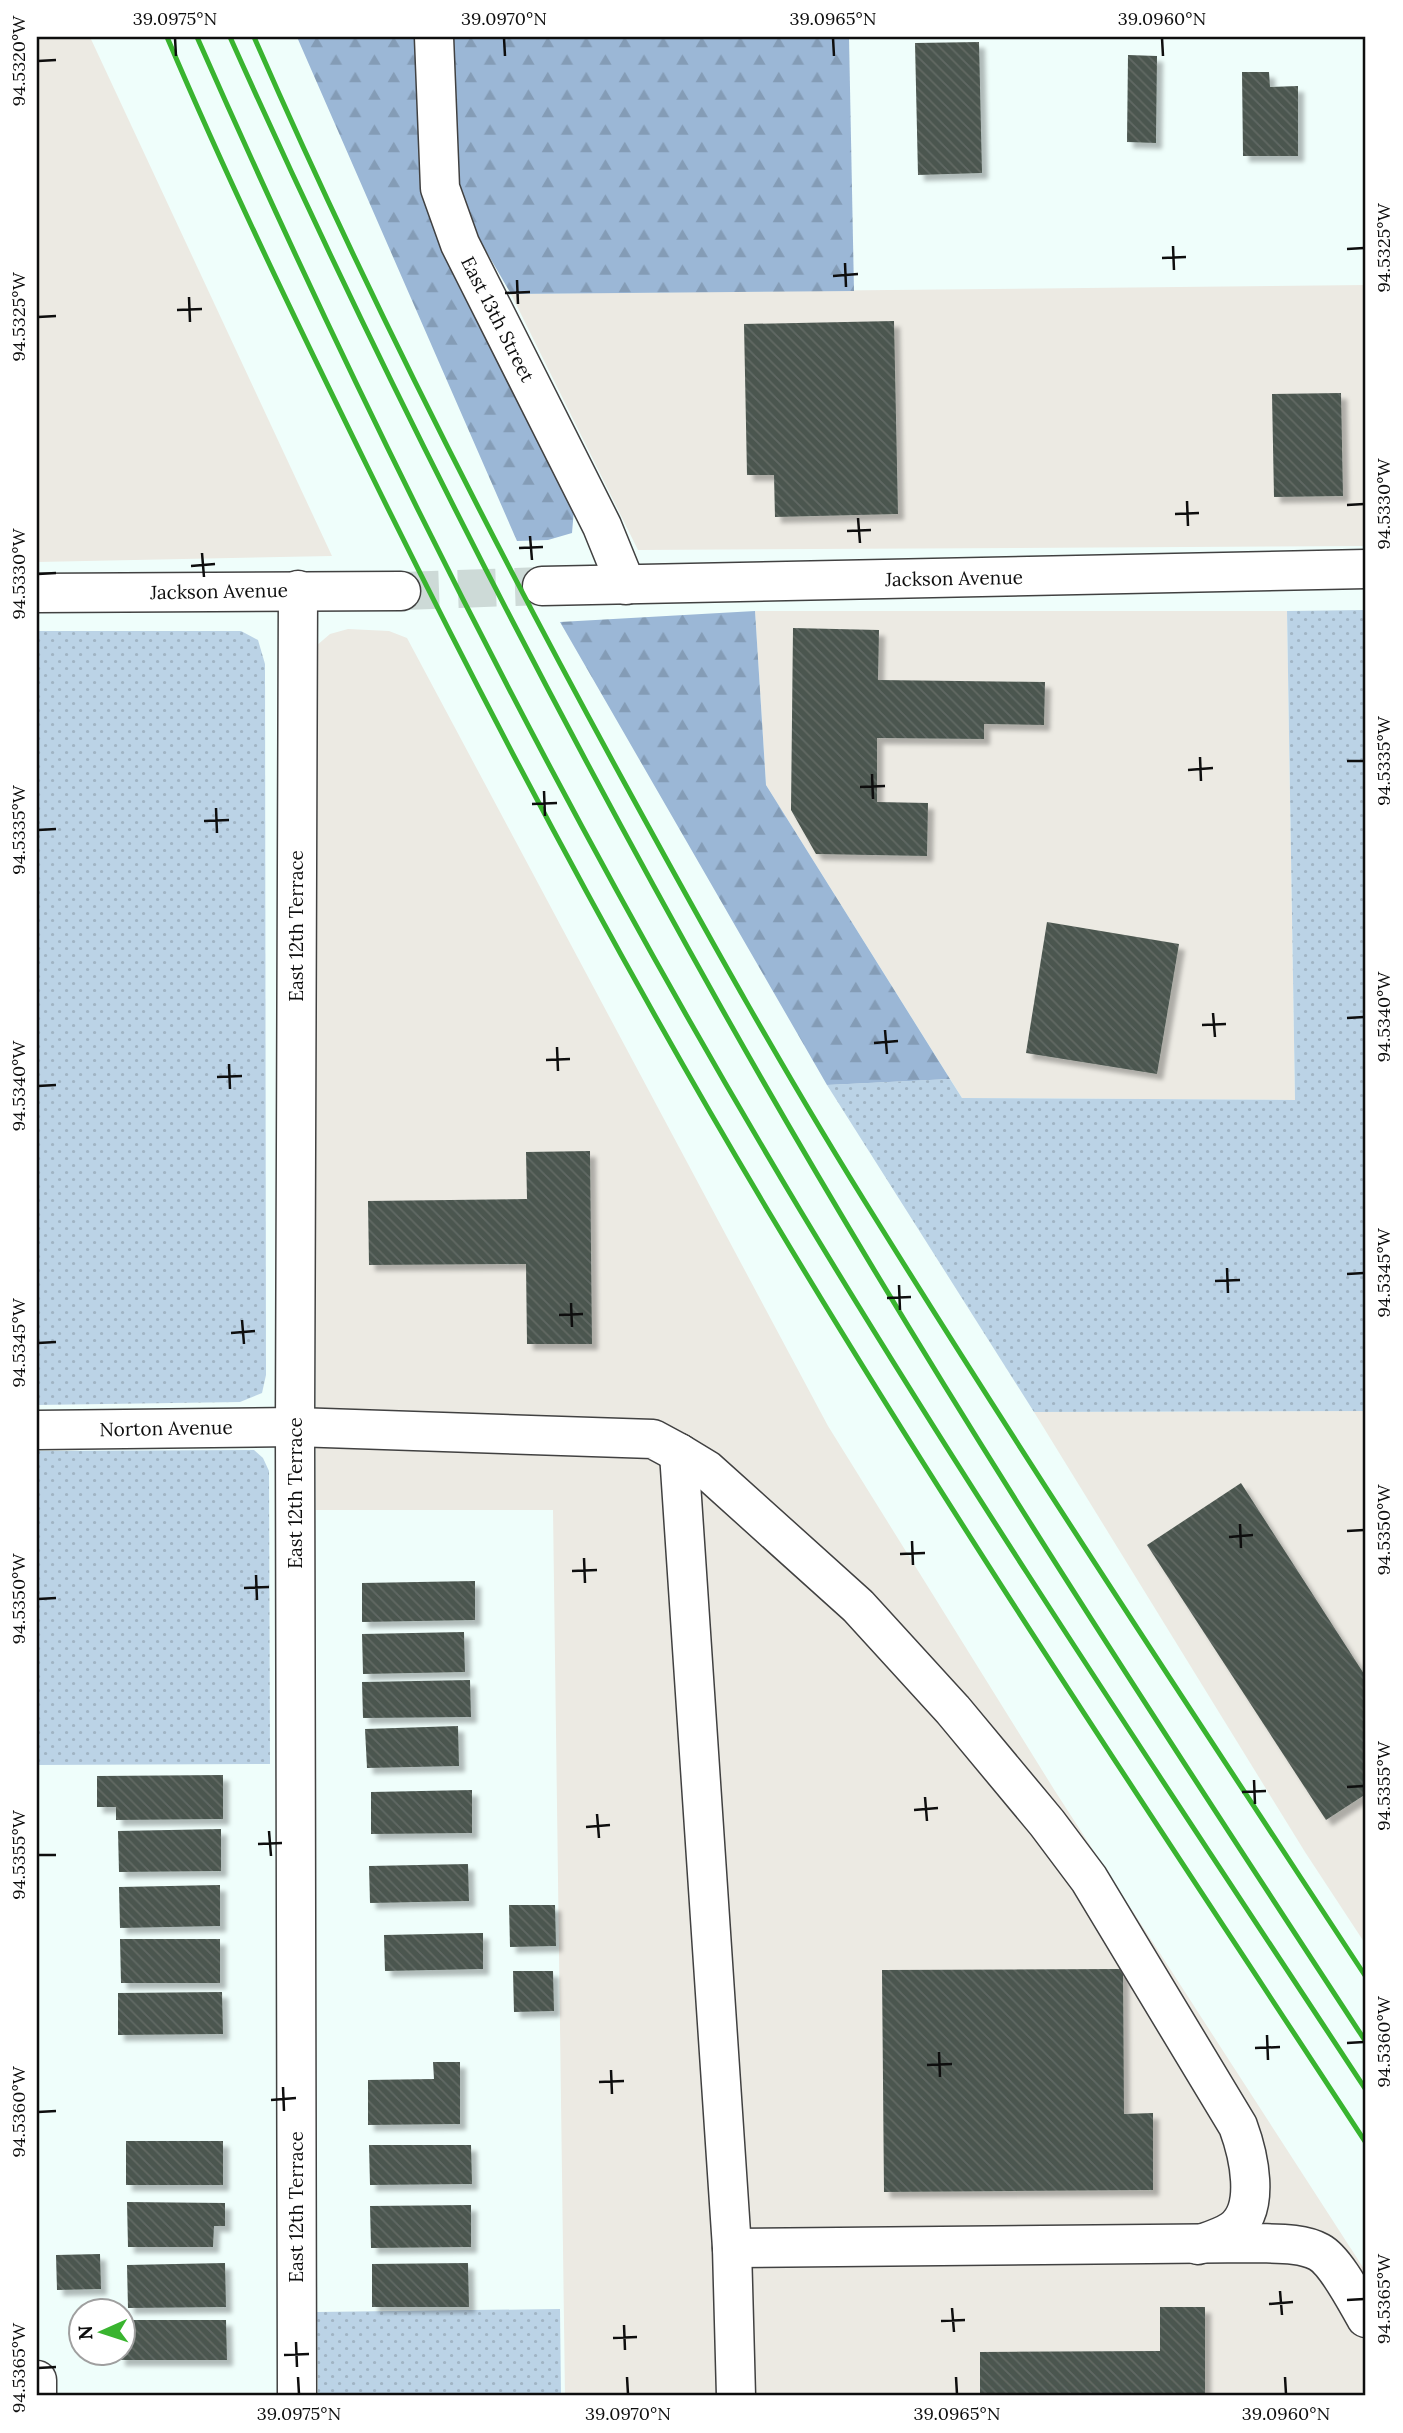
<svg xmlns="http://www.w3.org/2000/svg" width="1403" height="2433" font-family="Lora,serif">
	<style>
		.industrial { fill: #eceae3 }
		.grass { fill: url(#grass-dots) }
		.forest { fill: url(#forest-firs) }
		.building { fill: url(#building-back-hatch); filter: url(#shadow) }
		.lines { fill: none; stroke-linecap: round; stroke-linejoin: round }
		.minor-tunnel { stroke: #cddad7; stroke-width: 38; stroke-dasharray: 38 19; stroke-linecap: butt }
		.minor-casing { stroke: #414141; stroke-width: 41 }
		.minor { stroke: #fff; stroke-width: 38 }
		.rail { stroke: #39b42f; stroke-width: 5 }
		.ticks { fill: none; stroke: #0e0e0e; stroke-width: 2.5 }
		.labels { text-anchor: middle; stroke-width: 7; stroke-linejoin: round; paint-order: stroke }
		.street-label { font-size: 19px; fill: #0e0e0e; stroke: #fff }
		.neatline { fill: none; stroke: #0e0e0e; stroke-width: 2.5 }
		.ticks-label { font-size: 18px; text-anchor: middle; fill: #0e0e0e }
	</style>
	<defs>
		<pattern id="grass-dots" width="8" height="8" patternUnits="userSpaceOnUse" patternTransform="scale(1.75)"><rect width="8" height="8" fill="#bbd3e6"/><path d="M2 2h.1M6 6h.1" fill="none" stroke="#a0b4c4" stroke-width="1.8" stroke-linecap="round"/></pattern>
		<pattern id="forest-firs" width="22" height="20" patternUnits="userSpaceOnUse" patternTransform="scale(1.75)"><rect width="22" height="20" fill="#9bb7d6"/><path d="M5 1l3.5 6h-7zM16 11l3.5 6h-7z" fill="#849cb6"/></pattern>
		<pattern id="building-back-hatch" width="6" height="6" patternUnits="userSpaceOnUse" patternTransform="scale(1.75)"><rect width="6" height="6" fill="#4b564f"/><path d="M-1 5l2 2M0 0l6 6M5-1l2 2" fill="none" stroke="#616964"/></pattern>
		<filter id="shadow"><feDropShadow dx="6" dy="6" stdDeviation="2" flood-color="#0004"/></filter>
	</defs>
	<rect width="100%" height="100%" fill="#effefb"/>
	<g class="industrial">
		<polygon points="37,37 90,37 332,556 37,562"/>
		<polygon points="1366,285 1366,546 638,550 511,294"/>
		<polygon points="755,611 1287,611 1295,1100 962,1098 766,785"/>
		<polygon points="348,629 389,631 407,638 828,1426 1055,1791 1366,2272 1366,2396 565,2396 553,1510 316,1510 316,646 330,634"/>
		<polygon points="1366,1411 1366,1945 1305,1852 1034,1412"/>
	</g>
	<g class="grass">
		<polygon points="1366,610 1366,1411 1034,1412 827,1085 950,1079 962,1098 1295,1100 1287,611"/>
		<polygon points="37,631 241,631 258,640 265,664 266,1375 262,1393 240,1402 37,1405"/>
		<polygon points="254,1450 263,1458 269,1471 270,1764 37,1765 37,1451"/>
		<polygon points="560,2309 561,2396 318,2396 317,2312"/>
	</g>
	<g class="forest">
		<polygon points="297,37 420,37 426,176 574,509 572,533 548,540 517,541"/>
		<polygon points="451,37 849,37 854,291 511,294 468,220 455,169"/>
		<polygon points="755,611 766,785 950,1079 827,1085 560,622"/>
	</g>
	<g class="building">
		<polygon points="979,42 982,173 918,175 915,43"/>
		<polygon points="1128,55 1157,56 1156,143 1127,142"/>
		<polygon points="1242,72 1269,72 1270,87 1298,86 1298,156 1243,156"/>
		<polygon points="894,321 898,514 775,517 774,475 747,475 744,324"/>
		<polygon points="1341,393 1343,496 1274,497 1272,394"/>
		<polygon points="793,628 879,630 878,680 1045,682 1044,725 984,724 984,739 877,738 877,802 928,803 927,856 816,854 791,810"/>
		<polygon points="1047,922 1179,944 1157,1074 1026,1053"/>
		<polygon points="590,1151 592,1344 527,1344 526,1264 369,1265 368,1201 527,1199 526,1152"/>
		<polygon points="1241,1483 1366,1677 1366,1794 1326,1820 1147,1545"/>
		<polygon points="475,1581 475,1620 362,1622 362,1583"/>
		<polygon points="464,1632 465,1672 363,1674 362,1634"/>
		<polygon points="470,1680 471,1717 363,1718 362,1682"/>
		<polygon points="458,1726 459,1766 367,1768 365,1729"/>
		<polygon points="223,1775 223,1819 116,1820 116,1807 97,1807 97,1776"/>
		<polygon points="472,1790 472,1833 371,1834 371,1792"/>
		<polygon points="221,1829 221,1871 119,1872 118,1831"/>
		<polygon points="468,1864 469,1901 370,1903 369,1866"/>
		<polygon points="220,1885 220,1926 120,1928 119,1887"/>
		<polygon points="509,1905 555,1905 556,1946 510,1947"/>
		<polygon points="483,1933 483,1969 385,1971 384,1935"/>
		<polygon points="120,1939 220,1939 220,1983 121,1983"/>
		<polygon points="1123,1969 1124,2114 1153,2113 1153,2190 884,2192 882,1970"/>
		<polygon points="513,1971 553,1971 554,2011 514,2012"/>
		<polygon points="222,1992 223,2034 118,2035 118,1993"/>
		<polygon points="433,2062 460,2062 460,2124 368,2125 368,2080 434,2079"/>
		<rect x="126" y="2141" width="97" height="44"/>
		<polygon points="369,2145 471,2145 472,2184 370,2185"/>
		<polygon points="127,2202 225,2203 225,2226 214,2226 213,2247 128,2247"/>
		<polygon points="471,2205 471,2247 371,2248 370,2206"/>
		<polygon points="100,2254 101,2289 57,2290 56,2255"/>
		<polygon points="225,2263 226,2307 128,2308 127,2265"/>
		<polygon points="468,2263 469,2307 372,2307 372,2264"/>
		<polygon points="1160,2307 1205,2307 1205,2396 980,2396 980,2352 1160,2351"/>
		<polygon points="122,2320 226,2320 227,2360 119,2360 119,2352 122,2352"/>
	</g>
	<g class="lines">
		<polyline class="minor-tunnel" points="401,591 542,586"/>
		<g class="minor-casing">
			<g id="minor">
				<polyline points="434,37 440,188 460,244 602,526 626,585"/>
				<polyline points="542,586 1366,569"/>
				<polyline points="37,593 401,591"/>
				<path d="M37 1430 295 1427 653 1439 679 1453 707 1470 858 1606 953 1710 1047 1823 1089 1879 1238 2126C1248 2153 1262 2209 1233 2230 1223 2237 1209 2241 1198 2245"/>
				<polyline points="679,1453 732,2248 736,2396"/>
				<path d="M732 2248 1254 2243C1273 2244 1301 2242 1319 2252 1336 2261 1356 2301 1366 2318"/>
				<polyline points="37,2380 37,2396"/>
				<polyline points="297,2396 295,1427 298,590"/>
			</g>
		</g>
		<use href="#minor" class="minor"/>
		<g class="rail">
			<path d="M167 37C229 183 298 325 368 468 493 723 627 975 773 1219 961 1533 1166 1837 1366 2143"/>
			<path d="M197 37C374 439 574 833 800 1210 980 1509 1175 1799 1366 2090"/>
			<path d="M230 37C378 368 544 692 722 1009 921 1363 1144 1703 1366 2042"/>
			<path d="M254 37C365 291 491 539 624 782 705 930 787 1078 877 1221 1035 1475 1202 1727 1366 1977"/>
		</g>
	</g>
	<path class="ticks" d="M175 38 176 56M504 38 505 56M833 38 834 56M1162 38 1163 56M38 61 56 60M1173 246 1174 270M1347 249 1364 248M1162 258 1186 257M845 263 846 287M833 276 858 274M517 280 518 304M505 293 530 292M189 297 190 322M177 310 202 309M38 317 56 316M1187 501 1188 526M1347 505 1364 504M1175 514 1199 513M858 518 860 543M847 531 871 530M530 536 532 560M519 548 543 547M202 553 204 577M191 566 215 564M38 574 56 573M1200 757 1201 781M1347 761H1364M1188 770 1213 768M872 774 873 799M860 787 885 786M544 791 545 816M532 804 557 803M216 808 217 833M204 821 229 820M38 830 56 829M1213 1013 1215 1037M1347 1018 1364 1017M1202 1025 1226 1024M885 1030 887 1054M874 1043 898 1041M557 1047 558 1071M546 1060 570 1059M229 1064 230 1089M217 1077 242 1076M38 1086 56 1085M1227 1268 1228 1293M1347 1274 1364 1273M1215 1281 1240 1280M899 1285 900 1310M887 1298 911 1297M571 1303 572 1327M559 1315 583 1314M242 1320 244 1344M231 1333 255 1331M38 1343 56 1342M1240 1524 1241 1548M1347 1531 1364 1530M1229 1537 1253 1535M912 1541 913 1565M900 1554 925 1553M584 1558 585 1583M572 1571 597 1570M256 1575 257 1600M244 1588 269 1587M38 1599 56 1598M1254 1780 1255 1804M1347 1787 1364 1786M1242 1792 1266 1791M925 1797 927 1821M914 1810 938 1808M597 1814 599 1838M586 1827 610 1825M269 1831 271 1856M258 1844 282 1843M38 1855H56M1267 2035 1268 2060M1347 2043 1364 2042M1255 2048 1280 2047M939 2052 940 2077M927 2065 952 2064M611 2070 612 2094M599 2082 624 2081M283 2087 284 2111M271 2100 296 2098M38 2112 56 2111M1280 2291 1282 2315M1347 2300 1364 2299M1269 2304 1293 2302M952 2308 954 2332M941 2321 965 2320M624 2325 625 2350M613 2338 637 2337M296 2342 297 2367M284 2355 309 2354M38 2368 56 2367M298 2377 299 2394M627 2377 628 2394M956 2377 957 2394M1285 2377 1286 2394"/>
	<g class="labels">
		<g class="street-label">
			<text transform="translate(498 319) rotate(63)" y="7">East 13th Street</text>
			<text transform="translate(954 578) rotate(-1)" y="7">Jackson Avenue</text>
			<text transform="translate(219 591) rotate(-1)" y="7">Jackson Avenue</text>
			<text transform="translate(296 926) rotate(-90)" y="7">East 12th Terrace</text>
			<text transform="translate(166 1428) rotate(-1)" y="7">Norton Avenue</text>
			<text transform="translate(295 1493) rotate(-90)" y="7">East 12th Terrace</text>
			<text transform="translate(296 2207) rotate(-90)" y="7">East 12th Terrace</text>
		</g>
	</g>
	<rect width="1403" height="2433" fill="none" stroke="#ffffff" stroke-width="77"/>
	<g transform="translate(102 2332) rotate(267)"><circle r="33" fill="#ffffff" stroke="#9f9f9f" stroke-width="2"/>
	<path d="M0-5L12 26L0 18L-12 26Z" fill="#39b42f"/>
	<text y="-10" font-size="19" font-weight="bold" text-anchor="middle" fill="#0e0e0e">N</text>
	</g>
	<rect x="38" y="38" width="1326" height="2356" class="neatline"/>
	<g class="ticks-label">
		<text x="175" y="25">39.0975°N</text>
		<text x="504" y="25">39.0970°N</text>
		<text x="833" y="25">39.0965°N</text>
		<text x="1162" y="25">39.0960°N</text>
		<text transform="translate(19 61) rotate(-90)" y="6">94.5320°W</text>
		<text transform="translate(1384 248) rotate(-90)" y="6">94.5325°W</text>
		<text transform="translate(19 317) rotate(-90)" y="6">94.5325°W</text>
		<text transform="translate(1384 504) rotate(-90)" y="6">94.5330°W</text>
		<text transform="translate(19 574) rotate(-90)" y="6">94.5330°W</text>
		<text transform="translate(1384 761) rotate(-90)" y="6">94.5335°W</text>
		<text transform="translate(19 830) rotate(-90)" y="6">94.5335°W</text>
		<text transform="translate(1384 1017) rotate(-90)" y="6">94.5340°W</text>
		<text transform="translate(19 1086) rotate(-90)" y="6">94.5340°W</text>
		<text transform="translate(1384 1273) rotate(-90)" y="6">94.5345°W</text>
		<text transform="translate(19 1343) rotate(-90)" y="6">94.5345°W</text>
		<text transform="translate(1384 1530) rotate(-90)" y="6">94.5350°W</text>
		<text transform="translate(19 1599) rotate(-90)" y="6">94.5350°W</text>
		<text transform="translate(1384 1786) rotate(-90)" y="6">94.5355°W</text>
		<text transform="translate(19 1855) rotate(-90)" y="6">94.5355°W</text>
		<text transform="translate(1384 2042) rotate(-90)" y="6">94.5360°W</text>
		<text transform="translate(19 2112) rotate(-90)" y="6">94.5360°W</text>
		<text transform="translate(1384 2299) rotate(-90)" y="6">94.5365°W</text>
		<text transform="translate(19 2368) rotate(-90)" y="6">94.5365°W</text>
		<text x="299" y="2420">39.0975°N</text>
		<text x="628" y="2420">39.0970°N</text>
		<text x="957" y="2420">39.0965°N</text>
		<text x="1286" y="2420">39.0960°N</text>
	</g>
</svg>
